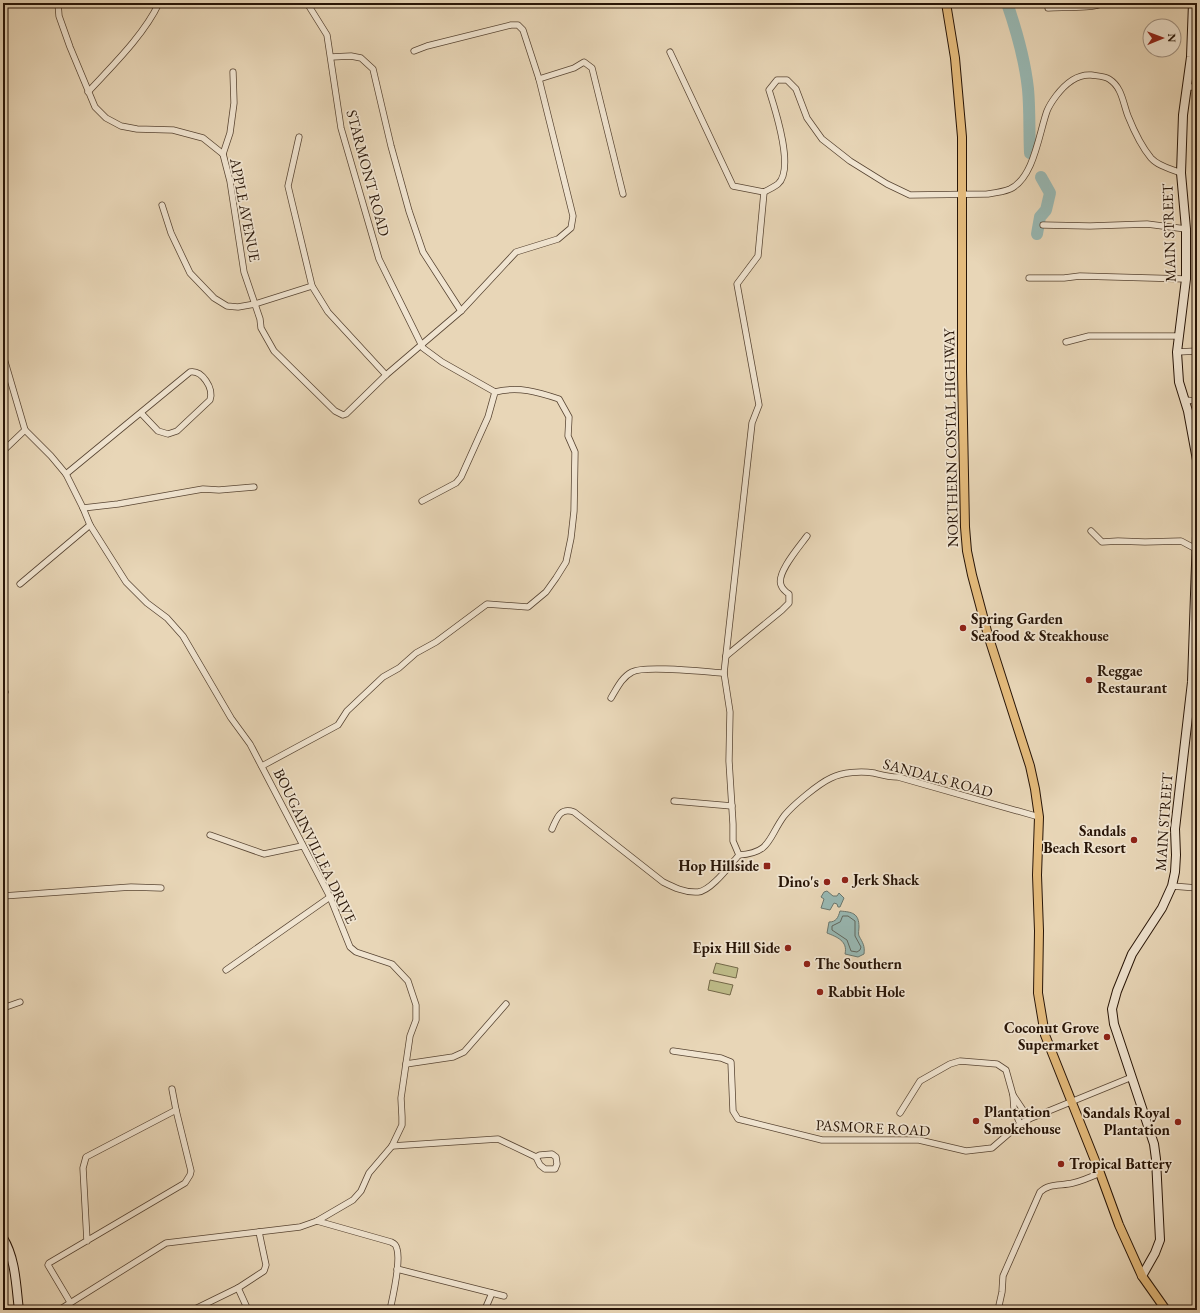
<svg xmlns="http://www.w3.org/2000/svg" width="1200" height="1313" font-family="'EB Garamond',serif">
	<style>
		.green { fill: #bebc89; stroke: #736848 }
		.water { fill: #98b8b3; stroke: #6b776e }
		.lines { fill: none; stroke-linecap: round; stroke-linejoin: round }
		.shore { stroke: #60665d; stroke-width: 1 }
		.river { stroke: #98b8b3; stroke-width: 12 }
		.street-casing { stroke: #584533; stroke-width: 7 }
		.secondary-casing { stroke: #281507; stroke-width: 10 }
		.primary-casing { stroke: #281507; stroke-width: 10 }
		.street { stroke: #f0e4d0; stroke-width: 5.5 }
		.secondary { stroke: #f0e4d0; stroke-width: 8 }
		.primary { stroke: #e4bb7c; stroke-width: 8 }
		.poi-dot { fill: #8f2418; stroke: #f0e4d0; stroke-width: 1.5 }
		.labels { text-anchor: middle; stroke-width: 3.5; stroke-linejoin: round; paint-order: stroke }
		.street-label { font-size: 15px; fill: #281507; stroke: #f0e4d0 }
		.poi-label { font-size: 15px; font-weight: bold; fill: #281507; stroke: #f0e4d0; text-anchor: start }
	</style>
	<rect width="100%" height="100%" fill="#e8d6b7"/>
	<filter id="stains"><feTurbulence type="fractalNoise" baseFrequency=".005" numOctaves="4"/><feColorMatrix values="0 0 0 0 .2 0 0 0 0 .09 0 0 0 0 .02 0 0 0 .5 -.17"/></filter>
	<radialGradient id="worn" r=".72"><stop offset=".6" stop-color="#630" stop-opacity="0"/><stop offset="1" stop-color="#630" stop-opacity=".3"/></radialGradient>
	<g class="green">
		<polygon points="716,963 738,968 736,978 713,973"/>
		<polygon points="710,980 733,985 730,995 708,990"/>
	</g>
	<g class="water">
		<polygon points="827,891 833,896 837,896 839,893 844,898 840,907 838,907 837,904 834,903 830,910 821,908 824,899 821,897 824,892"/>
		<path d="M840 911C852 912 859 913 859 927 859 929 858 934 859 936 863 943 865 946 864 954L858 957 845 954C848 941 837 937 827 933L829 922C836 922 838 918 840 911Z"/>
	</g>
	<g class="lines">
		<polygon class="shore" points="843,916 848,916 855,921 855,936 861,947 860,950 857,952 851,951 847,940 832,930 832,926 840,922"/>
		<g class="river">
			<path d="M1007 3C1016 29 1025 61 1028 89 1030 110 1029 132 1030 153"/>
			<polyline points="1037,234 1040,217 1046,210 1050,193 1041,177"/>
		</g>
		<g class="street-casing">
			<g id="street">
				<polyline points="58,3 59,16 70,47 95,107 106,118 121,126 137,129 173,130 203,138 223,154 230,181 244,272 260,319 261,328 274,351 335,411 343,415 346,414 386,375 461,311 516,252 558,239 571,228 573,216 539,79 523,30 518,25 511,25 427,46 414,51"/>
				<polyline points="307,3 327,35 341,128 379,259 423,348 442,362 495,392"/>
				<path d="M1048 8C1060 7 1094 9 1103 3"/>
				<path d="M670 52 733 186 764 192C768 190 774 187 778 184 795 169 775 109 769 90L777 80H787L796 89 807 118 822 139 850 161 887 184 910 195 987 194C994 193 1003 192 1010 189 1034 178 1039 133 1047 111 1049 106 1053 100 1056 96 1065 84 1076 74 1091 75 1097 76 1104 76 1109 79 1122 87 1123 103 1128 116 1134 131 1141 146 1151 158 1158 166 1171 169 1181 173"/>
				<polyline points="331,57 351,56 361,58 373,69 391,146 409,211 423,252 461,311"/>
				<polyline points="539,79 574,68 584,62 592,68 623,194"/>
				<polyline points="1188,87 1197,87"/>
				<path d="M88 92C112 66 144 35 159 3"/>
				<polyline points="299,137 288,186 312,286 328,312 386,375"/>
				<polyline points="223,154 230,133 234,103 233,72"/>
				<path d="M764 192 758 256 737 284 759 405 752 423 724 673 730 712 729 761 733 824V841L739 855C771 853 768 838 784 816 793 805 818 784 831 778 843 772 861 771 874 773 882 775 889 777 898 777L1039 817"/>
				<polyline points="162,205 171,233 190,273 214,298 227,306 238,307 255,304 312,286"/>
				<polyline points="1043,225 1090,226 1147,224 1186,229"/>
				<polyline points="1029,278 1064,278 1080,276 1186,279"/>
				<polyline points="1066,342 1089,336 1178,336"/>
				<polyline points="1177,352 1197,351"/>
				<polyline points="3,355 25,430 51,456 66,474 83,508 90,525 126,582 147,603 167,618 183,636 231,718 250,744 330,897 350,947 356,952 392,964 408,981 416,1005 416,1020 410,1036 401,1098 402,1117 402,1125 392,1146 369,1173 361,1191 353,1200 317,1221 300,1227 166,1243 59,1310"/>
				<polyline points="1184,400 1197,401"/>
				<polyline points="3,451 25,430"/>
				<path d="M66 474 190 372C202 370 214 388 210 400L177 431 168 434 158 431 141 413"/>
				<polyline points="83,508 118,504 203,489 219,490 254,487"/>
				<polyline points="1091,531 1102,542 1118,541 1145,542 1181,541 1196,549"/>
				<polyline points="20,584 90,525"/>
				<path d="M726 656 782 610 789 603V594C786 592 782 588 781 585 776 573 800 546 807 536"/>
				<polyline points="3,690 5,692"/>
				<path d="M611 698C617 688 622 677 632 672 644 665 707 672 724 673"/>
				<path d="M262 766 338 725 347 711 383 677 399 668 416 653 436 642 487 604 528 607 546 592 556 578 566 562 571 538 574 511 575 452 568 436 569 417 559 399C538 392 518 386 495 392L488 417 461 477 456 483 422 501"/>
				<polyline points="674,801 732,806"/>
				<path d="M552 829C557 818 560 807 574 812L663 882C673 887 685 893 698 892 711 891 730 865 739 855"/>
				<polyline points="210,835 264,854 302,846"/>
				<polyline points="1172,886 1197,888"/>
				<polyline points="3,896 131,887 161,888"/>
				<polyline points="226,970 330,897"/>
				<polyline points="3,1008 20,1002"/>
				<polyline points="673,1051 721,1058 731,1062 733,1111 738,1119 822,1140 919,1140 966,1151 992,1148 1020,1124 1029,1119 1132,1077"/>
				<polyline points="406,1064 453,1057 464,1052 506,1004"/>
				<polyline points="172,1089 176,1110"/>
				<polyline points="1013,1095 1014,1109 1020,1124"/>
				<polyline points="900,1113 920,1081 950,1064 960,1061 997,1064 1006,1070 1013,1095 1029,1119"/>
				<polyline points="392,1146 498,1139 536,1157 540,1165 545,1169 555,1169 557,1164 556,1157 552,1154 540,1155 536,1157"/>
				<path d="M317 1221 391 1242C395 1244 396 1245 397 1249 401 1262 393 1296 390 1310"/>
				<polyline points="397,1269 504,1296"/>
				<polyline points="238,1288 248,1310"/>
				<polyline points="70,1302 48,1265 49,1263 185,1183 190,1175 191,1171 176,1110 86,1157 83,1168 87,1241"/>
				<polyline points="193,1310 238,1288 264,1271 266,1265 259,1232"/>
				<polyline points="483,1310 486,1307 492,1293"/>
				<path d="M998 1310 1002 1292 1003 1276 1040 1192C1049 1183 1061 1186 1073 1183 1082 1181 1091 1177 1100 1173"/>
			</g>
		</g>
		<g class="secondary-casing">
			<g id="secondary">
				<polyline points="1193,3 1191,57 1183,115 1181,173 1186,229 1186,279 1177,352 1179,382 1188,411 1197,460"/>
				<path d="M3 1238C16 1259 16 1287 19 1310"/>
				<polyline points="1142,1276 1155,1253 1160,1240 1156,1159 1154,1144 1114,1024 1112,1009 1117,991 1132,954 1162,908 1172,886 1175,872 1176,855 1175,829 1192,682 1197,536"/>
			</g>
		</g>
		<g class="primary-casing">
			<polyline id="primary" points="946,3 955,58 962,137 962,371 965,527 967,551 972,575 988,635 1030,766 1035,789 1039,817 1037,875 1039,931 1038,993 1045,1035 1100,1173 1119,1225 1142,1276 1166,1310"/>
		</g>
		<use href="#street" class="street"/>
		<use href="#secondary" class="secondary"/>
		<use href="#primary" class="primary"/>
	</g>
	<g class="poi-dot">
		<circle cx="963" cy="628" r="4"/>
		<circle cx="1089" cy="680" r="4"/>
		<circle cx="1134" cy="840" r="4"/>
		<rect x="763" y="862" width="8" height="8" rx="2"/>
		<circle cx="845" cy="880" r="4"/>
		<circle cx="827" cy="882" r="4"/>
		<circle cx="788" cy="948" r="4"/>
		<circle cx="807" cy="964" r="4"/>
		<circle cx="820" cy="992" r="4"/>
		<circle cx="1107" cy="1037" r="4"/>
		<circle cx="976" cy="1121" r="4"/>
		<circle cx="1178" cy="1122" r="4"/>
		<circle cx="1061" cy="1164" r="4"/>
	</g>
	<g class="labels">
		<g class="street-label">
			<text transform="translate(368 173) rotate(75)" y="5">STARMONT ROAD</text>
			<text transform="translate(245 210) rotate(79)" y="5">APPLE AVENUE</text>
			<text transform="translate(1169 233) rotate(-92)" y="5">MAIN STREET</text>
			<text transform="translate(951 438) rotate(-91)" y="5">NORTHERN COSTAL HIGHWAY</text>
			<text transform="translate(938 778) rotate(15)" y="5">SANDALS ROAD</text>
			<text transform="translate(1164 822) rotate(-86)" y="5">MAIN STREET</text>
			<text transform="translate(315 846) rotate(64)" y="5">BOUGAINVILLEA DRIVE</text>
			<text transform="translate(873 1128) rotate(3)" y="5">PASMORE ROAD</text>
		</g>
		<g class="poi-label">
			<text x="971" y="624">Spring Garden<tspan x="971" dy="17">Seafood &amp; Steakhouse</tspan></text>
			<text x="1097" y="676">Reggae<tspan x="1097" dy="17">Restaurant</tspan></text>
			<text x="1126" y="836" text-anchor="end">Sandals<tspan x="1126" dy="17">Beach Resort</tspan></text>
			<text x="759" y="871" text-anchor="end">Hop Hillside</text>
			<text x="853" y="885">Jerk Shack</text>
			<text x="819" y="887" text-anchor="end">Dino's</text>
			<text x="780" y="953" text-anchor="end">Epix Hill Side</text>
			<text x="815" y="969">The Southern</text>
			<text x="828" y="997">Rabbit Hole</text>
			<text x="1099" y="1033" text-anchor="end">Coconut Grove<tspan x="1099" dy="17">Supermarket</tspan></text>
			<text x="984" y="1117">Plantation<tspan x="984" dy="17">Smokehouse</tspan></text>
			<text x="1170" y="1118" text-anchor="end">Sandals Royal<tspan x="1170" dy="17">Plantation</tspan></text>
			<text x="1069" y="1169">Tropical Battery</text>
		</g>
	</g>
	<rect width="1200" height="1313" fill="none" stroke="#e8d6b7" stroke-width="16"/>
	<rect x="4" y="4" width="1192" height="1305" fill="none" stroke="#281507" stroke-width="2"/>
	<rect x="8" y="8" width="1184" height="1297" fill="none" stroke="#281507"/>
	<g transform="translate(1162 38) rotate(89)"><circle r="19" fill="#f0e4d0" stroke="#a09180"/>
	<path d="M0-3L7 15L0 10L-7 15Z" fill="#8f2418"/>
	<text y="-6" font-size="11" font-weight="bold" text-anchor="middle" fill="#281507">N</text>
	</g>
	<rect width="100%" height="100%" filter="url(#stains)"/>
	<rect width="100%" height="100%" fill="url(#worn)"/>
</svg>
